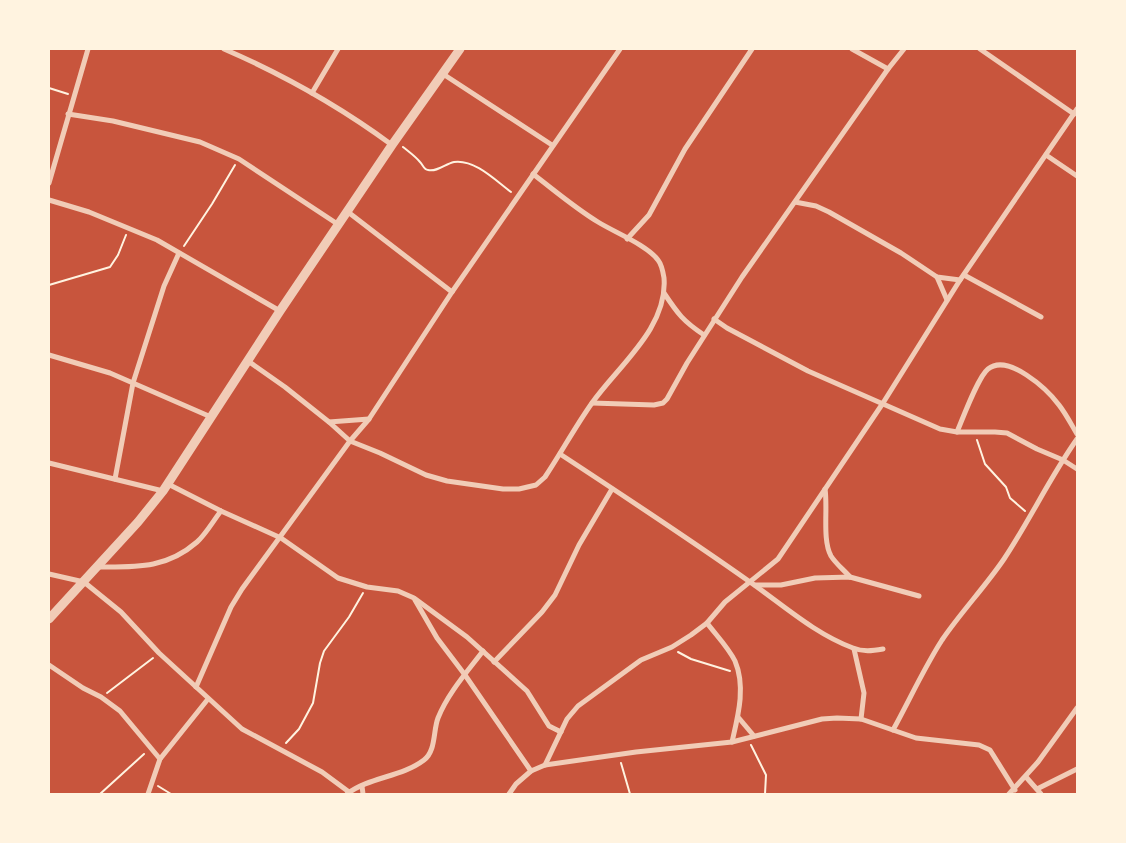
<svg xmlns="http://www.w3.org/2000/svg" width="1126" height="843" font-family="'Libre Baskerville',serif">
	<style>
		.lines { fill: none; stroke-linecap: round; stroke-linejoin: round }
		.path { stroke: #fff3e0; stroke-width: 2 }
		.minor { stroke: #f1ccb7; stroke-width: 5 }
		.tertiary { stroke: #f1ccb7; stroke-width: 9 }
	</style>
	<rect width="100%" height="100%" fill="#c8553d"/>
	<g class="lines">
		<g class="path">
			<polyline points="49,88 68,94"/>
			<path d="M403 147C409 152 415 156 420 162 423 165 424 170 428 170 438 172 445 164 454 162 475 159 496 181 511 192"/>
			<polyline points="184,246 212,204 235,165"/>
			<polyline points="49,285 110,267 118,255 126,235"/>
			<polyline points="977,440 985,464 1006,487 1010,498 1025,511"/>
			<polyline points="678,652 691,659 730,671"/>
			<polyline points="107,693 153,658"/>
			<polyline points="286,743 299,729 313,703 320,663 324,651 349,617 363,593"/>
			<polyline points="751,745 766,775 765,794"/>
			<polyline points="621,763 630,794"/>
			<polyline points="158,786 171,794"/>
			<polyline points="100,794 144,754"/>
		</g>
		<g class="minor">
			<path d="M224 49C284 75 339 106 392 145"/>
			<polyline points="852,49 888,69"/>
			<polyline points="980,49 1074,114"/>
			<polyline points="443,74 552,145"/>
			<polyline points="312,93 338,49"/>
			<polyline points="68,114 113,121 200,142 239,159 339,225"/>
			<polyline points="1046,155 1077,176"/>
			<polyline points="49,183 88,49"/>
			<polyline points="49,200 89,212 157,240 280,311"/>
			<polyline points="795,202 816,206 829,212 901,253 937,277 960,280"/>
			<polyline points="348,212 452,292"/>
			<polyline points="627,239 649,215 685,149 752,49"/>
			<polyline points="964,275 1041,317"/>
			<polyline points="937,277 947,300"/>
			<path d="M664 293C678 314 683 321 704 335"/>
			<polyline points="714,319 727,328 808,371 940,429 957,432 995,432 1007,433 1037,449 1063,460 1077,469"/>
			<polyline points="49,355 110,373 211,417"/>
			<path d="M248 361 285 387 329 422 350 441 380 453 426 475 447 481 503 489H519L536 485 545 477C561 453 575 427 592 403 618 366 668 328 664 278 663 272 662 265 658 260 647 245 614 232 598 222 575 208 554 190 533 174"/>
			<polyline points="592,403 654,405 663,403 667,399 687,363 742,277 888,69 904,49"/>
			<polyline points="329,422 369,419"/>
			<path d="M957 432C963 418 978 377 988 369 1008 353 1047 389 1059 405 1066 414 1071 424 1077 434"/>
			<path d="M560 454C624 496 688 538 750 582 783 605 815 634 853 648 863 652 872 651 883 649"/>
			<polyline points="49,463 163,491"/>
			<polyline points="115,479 133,383 164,286 179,253"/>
			<polyline points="168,484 221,511 281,538 338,578 367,587 398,591 414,598 467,637 527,691 549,726 561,732"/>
			<path d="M825 489C828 508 822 540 831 556 836 564 844 570 850 577"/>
			<path d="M98 567C136 567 166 569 197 542 206 534 213 521 221 511"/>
			<polyline points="49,574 84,582 121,612 159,653 242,729 322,772 349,792"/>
			<polyline points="755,585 781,585 815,578 850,577 919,596"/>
			<polyline points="415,600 437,638 465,675 531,771"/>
			<path d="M707 623C716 635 728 647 735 661 746 687 738 716 732 742"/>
			<polyline points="854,649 864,693 861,719"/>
			<polyline points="494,662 542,612 555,595 579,545 612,489"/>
			<polyline points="49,665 83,688 101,697 120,711 160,759"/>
			<polyline points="196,687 231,607 242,589 350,441 369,419 452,292 620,49"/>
			<polyline points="738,717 754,736"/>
			<path d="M893 730C909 701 924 668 942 640 961 612 985 587 1004 559 1030 520 1050 477 1077 439"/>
			<polyline points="545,765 567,719 578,706 641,660 672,647 691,635 707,623 725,602 778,559 883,403 960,280 1077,109"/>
			<polyline points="1026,777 1041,794"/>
			<polyline points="362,786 363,794"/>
			<polyline points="1037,789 1077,769"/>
			<polyline points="148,794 160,759 208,699"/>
			<path d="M347 794C369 777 402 777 424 760 436 751 433 731 438 718 448 693 467 672 483 651"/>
			<polyline points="509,794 516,784 531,771 545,765 636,752 732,742 822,719 837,718 861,719 916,738 979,745 990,750 1015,790"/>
			<polyline points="1009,794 1038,762 1077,708"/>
		</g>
		<polyline class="tertiary" points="49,619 138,522 163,491 280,311 392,145 460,49"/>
	</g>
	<rect width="1126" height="843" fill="none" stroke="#fff3e0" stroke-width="100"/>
</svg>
